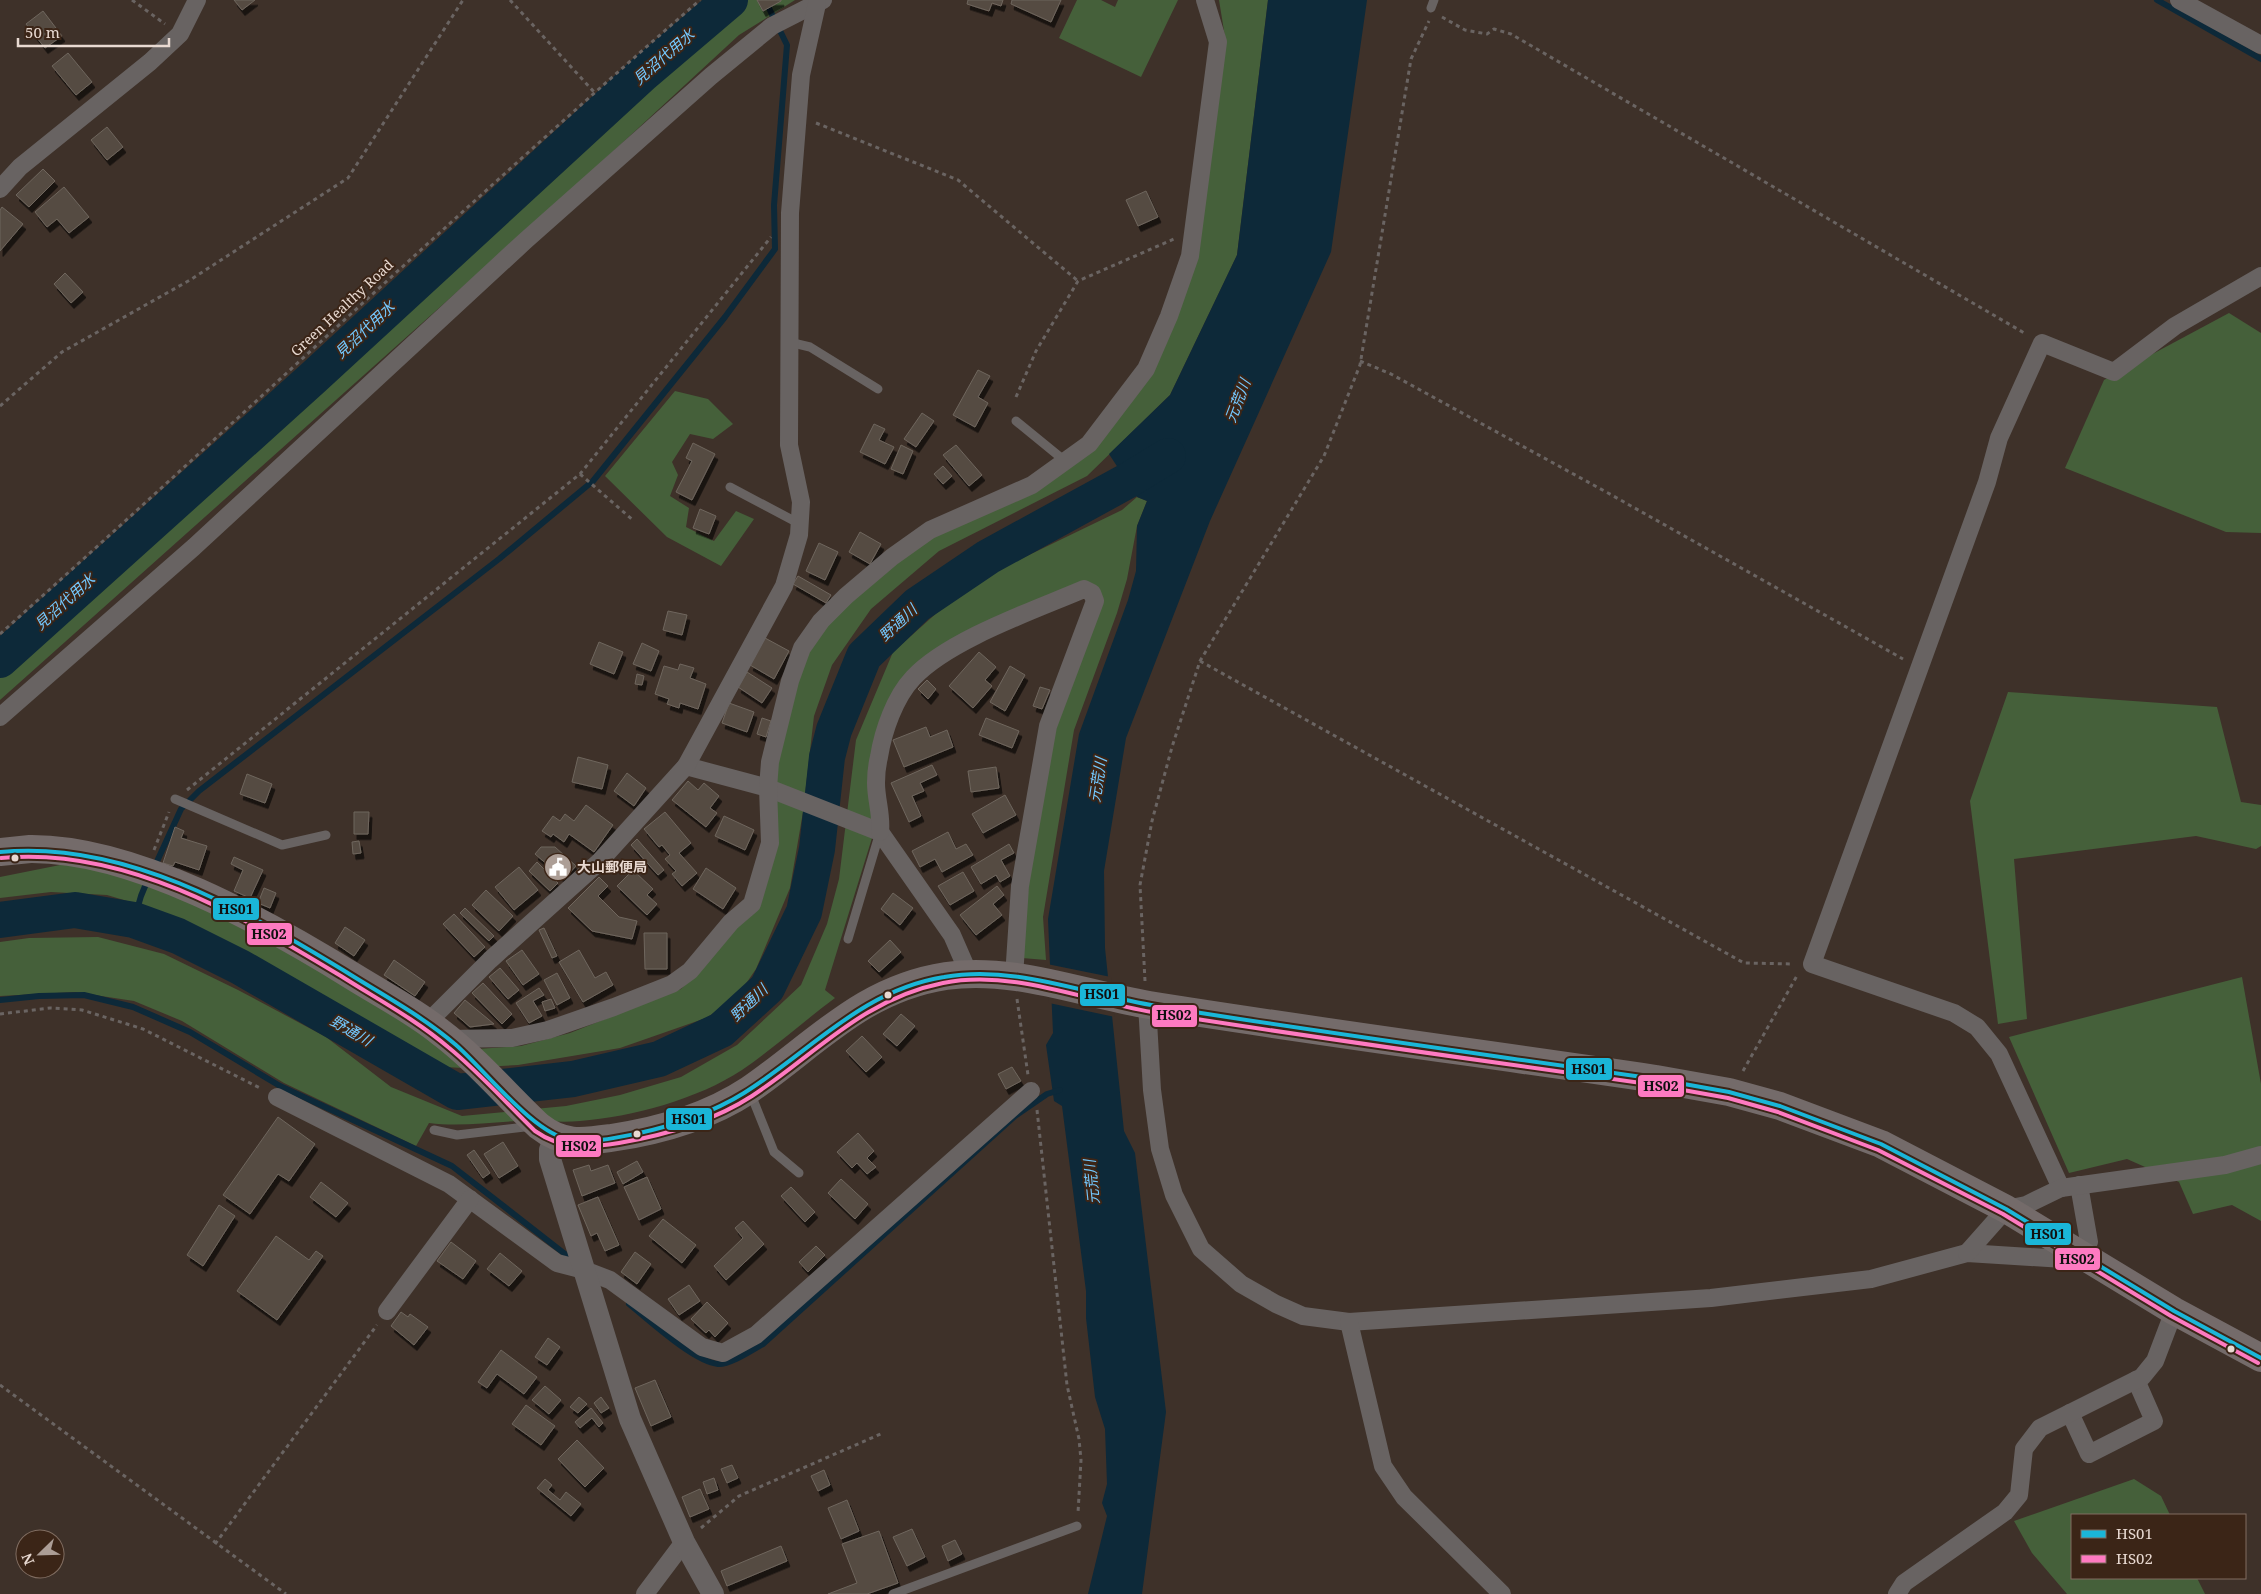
<svg xmlns="http://www.w3.org/2000/svg" width="2261" height="1594" font-family="'Noto Serif','Noto Sans JP',serif">
	<style>
		.green { fill: #45603a }
		.water { fill: #0d2939 }
		.pier { fill: #3e3129 }
		.lines { fill: none; stroke-linecap: round; stroke-linejoin: round }
		.stream { stroke: #0d2939; stroke-width: 6 }
		.river { stroke: #0d2939; stroke-width: 36 }
		.building { fill: #544b43; stroke: #6f665d; filter: url(#shadow) }
		.path { stroke: #6a6462; stroke-width: 3; stroke-dasharray: 4 4; stroke-linecap: butt }
		.service { stroke: #686362; stroke-width: 9 }
		.minor { stroke: #686362; stroke-width: 18 }
		.tertiary { stroke: #686362; stroke-width: 22 }
		.primary { stroke: #746b6a; stroke-width: 28 }
		.bus-1-casing { stroke: #3b2517; stroke-width: 8 }
		.bus-2-casing { stroke: #3b2517; stroke-width: 8 }
		.bus-1 { stroke: #1ab6d8; stroke-width: 4 }
		.bus-2 { stroke: #fe7ac1; stroke-width: 4 }
		.bus-dot { fill: #e8d9d1; stroke: #3b2517; stroke-width: 2 }
		.labels { text-anchor: middle; stroke-width: 4; stroke-linejoin: round; paint-order: stroke }
		.street-label { font-size: 14px; fill: #e8d9d1; stroke: #3b2517 }
		.poi-label { font-size: 14px; font-weight: bold; fill: #e8d9d1; stroke: #3b2517; text-anchor: start }
		.water-label { font-size: 15px; font-style: italic; fill: #73c9ff; stroke: #3b2517 }
		.line-badge { stroke: #3b2517; stroke-width: 2 }
		.pale-badge-label { font-size: 14px; text-anchor: middle; font-weight: bold; fill: #111 }
	</style>
	<defs>
		<filter id="shadow"><feDropShadow dx="3" dy="5.5" stdDeviation="0" flood-color="#0009"/></filter>
	</defs>
	<rect width="100%" height="100%" fill="#3e3129"/>
	<g class="green">
		<polygon points="746,0 795,0 739,35 580,182 0,700 0,676 591,138"/>
		<polygon points="1077,0 1101,0 1115,7 1118,0 1178,0 1141,77 1059,38"/>
		<polygon points="1219,0 1268,0 1237,255 1170,395 1087,476 939,551 871,609 832,665 814,716 803,812 790,888 756,969 736,998 706,1018 620,1048 518,1065 464,1068 444,1067 227,942 154,909 107,895 51,892 0,898 0,877 70,863 123,874 183,897 319,965 448,1051 521,1046 570,1033 681,989 761,901 771,780 801,663 838,610 933,535 1035,490 1154,371 1193,261 1225,37"/>
		<polygon points="2229,313 2261,333 2261,533 2226,532 2065,468 2104,380"/>
		<polygon points="675,391 708,399 733,424 713,439 690,434 672,462 678,475 670,496 689,508 686,527 714,541 736,511 754,519 721,566 667,537 605,476"/>
		<path d="M1137 497 1147 501 1137 526 1127 579 1117 613 1074 730 1043 917 1046 960 1022 958 1031 859 1052 734 1093 588 945 646 890 701 872 838 825 990 835 998C804 1021 774 1048 742 1070 698 1099 632 1117 580 1121 560 1123 540 1120 519 1121 489 1122 460 1127 429 1123L416 1146 284 1083 182 1021 134 1001 75 992 0 996V942L29 938 98 937 164 954 238 990 326 1037 391 1087 462 1116 566 1106 620 1095 681 1077 737 1045 801 985 827 924 839 879 856 740 893 652 940 610 996 571 1122 510Z"/>
		<polygon points="2008,692 2217,707 2241,802 2261,805 2261,846 2256,849 2196,836 2014,859 2027,1019 1998,1024 1970,801"/>
		<polygon points="2242,977 2261,1084 2261,1221 2232,1205 2193,1214 2179,1182 2127,1159 2069,1173 2009,1037"/>
		<polygon points="2134,1479 2161,1496 2170,1515 2072,1515 2072,1578 2197,1578 2205,1594 2067,1594 2032,1553 2014,1521"/>
	</g>
	<polygon class="water" points="1268,0 1367,0 1331,252 1210,521 1126,738 1104,871 1105,948 1124,1131 1135,1153 1166,1412 1142,1594 1088,1594 1107,1516 1102,1503 1107,1484 1105,1429 1095,1397 1086,1318 1086,1291 1062,1106 1054,1101 1046,1045 1053,1033 1048,919 1079,734 1128,600 1136,571 1137,526 1147,501 1137,497 1109,454 1170,395 1237,255"/>
	<polygon class="pier" points="1047,964 1111,977 1115,1017 1049,1003"/>
	<g class="lines">
		<g class="stream">
			<polyline points="2157,0 2261,59"/>
			<polyline points="154,868 181,809 199,791 499,559 593,481 725,317 775,249 774,205 787,45 765,0"/>
			<polyline points="134,920 141,896 148,879"/>
			<polyline points="0,1000 39,996 84,995 133,1007 190,1032 280,1086 452,1166 574,1261"/>
			<path d="M629 1304C649 1320 694 1362 718 1364 730 1365 752 1350 763 1344L1015 1116 1047 1094 1060 1090"/>
		</g>
		<g class="river">
			<polyline points="0,660 313,378 643,74 730,0"/>
			<polyline points="0,920 75,910 134,920 178,936 240,967 457,1092 573,1079 659,1059 721,1030 767,988 804,912 817,849 827,757 834,730 864,656 917,605 988,557 1127,481 1168,456"/>
		</g>
	</g>
	<g class="building">
		<polygon points="234,0 255,0 242,10"/>
		<polygon points="757,0 781,0 781,1 763,11"/>
		<polygon points="968,0 1003,0 1001,6 992,3 989,11 967,4"/>
		<polygon points="1012,0 1061,0 1051,22 1011,4"/>
		<polygon points="43,11 62,36 45,48 26,24"/>
		<polygon points="68,53 92,82 76,95 52,66"/>
		<polygon points="107,127 123,147 107,160 91,140"/>
		<polygon points="43,169 55,181 29,207 16,195"/>
		<polygon points="64,187 89,217 69,233 57,219 47,227 35,212"/>
		<polygon points="1146,191 1158,217 1138,226 1126,200"/>
		<polygon points="2,207 23,224 0,251 0,210"/>
		<polygon points="65,273 83,292 71,303 54,284"/>
		<polygon points="978,370 990,376 978,397 988,403 975,427 953,415"/>
		<polygon points="922,413 934,421 916,447 904,439"/>
		<polygon points="874,424 885,429 879,440 894,447 885,464 860,452"/>
		<polygon points="693,443 715,454 692,500 676,492 692,461 686,458"/>
		<polygon points="901,445 913,451 903,474 891,469"/>
		<polygon points="956,445 982,475 969,486 943,455"/>
		<polygon points="943,466 952,476 943,484 934,474"/>
		<polygon points="700,509 716,516 709,534 693,528"/>
		<polygon points="860,532 881,544 870,564 849,552"/>
		<polygon points="819,543 838,552 825,580 806,571"/>
		<polygon points="798,576 831,595 826,603 793,584"/>
		<polygon points="668,611 687,615 682,635 663,630"/>
		<polygon points="765,638 789,651 774,679 750,665"/>
		<polygon points="599,642 623,652 614,674 590,664"/>
		<polygon points="642,643 659,651 651,671 633,664"/>
		<polygon points="979,652 996,667 985,680 992,686 973,708 949,686"/>
		<polygon points="680,664 694,668 690,678 706,684 698,709 680,703 679,708 667,704 669,699 655,694 664,666 678,670"/>
		<polygon points="1010,666 1025,675 1005,711 990,702"/>
		<polygon points="747,672 772,688 762,703 738,687"/>
		<polygon points="637,674 644,676 642,685 635,684"/>
		<polygon points="927,680 936,689 928,699 918,689"/>
		<polygon points="1040,687 1050,690 1042,709 1033,706"/>
		<polygon points="729,703 754,712 747,732 722,723"/>
		<polygon points="762,718 771,721 766,737 757,734"/>
		<polygon points="986,718 1019,731 1012,748 979,735"/>
		<polygon points="926,727 930,737 947,730 953,747 904,767 893,740"/>
		<polygon points="578,757 608,765 602,789 572,782"/>
		<polygon points="932,765 937,775 920,783 924,791 912,796 921,816 909,822 891,783"/>
		<polygon points="996,767 999,788 971,792 968,771"/>
		<polygon points="627,773 646,788 634,806 614,791"/>
		<polygon points="247,774 272,784 265,803 240,794"/>
		<polygon points="688,781 698,790 704,783 719,796 710,808 717,813 706,827 672,800"/>
		<polygon points="1005,795 1016,815 983,833 972,814"/>
		<polygon points="586,805 613,825 594,852 569,834 564,842 553,834 551,837 542,831 553,816 560,821 565,814 574,821"/>
		<polygon points="354,812 369,812 368,834 354,834"/>
		<polygon points="665,812 691,843 679,853 697,873 682,886 672,874 676,871 665,859 670,855 662,845 659,847 644,829"/>
		<polygon points="724,816 754,830 745,850 715,836"/>
		<polygon points="175,827 184,831 181,838 207,846 199,870 175,862 173,866 163,863"/>
		<polygon points="948,832 956,849 966,844 973,855 942,872 935,859 920,867 912,851"/>
		<polygon points="637,839 664,870 658,875 631,845"/>
		<polygon points="359,841 361,853 353,854 352,842"/>
		<polygon points="1009,844 1014,853 1001,860 1010,876 1000,882 996,875 981,884 971,867"/>
		<polygon points="541,847 555,847 576,866 564,879 535,854"/>
		<polygon points="234,857 263,870 250,898 234,891 243,870 231,864"/>
		<polygon points="537,862 558,883 550,891 529,871"/>
		<polygon points="519,867 538,890 514,910 495,887"/>
		<polygon points="706,868 736,888 723,909 693,889"/>
		<polygon points="633,870 653,889 647,895 657,904 647,915 617,886"/>
		<polygon points="963,872 974,891 950,905 938,886"/>
		<polygon points="599,877 608,886 598,896 619,917 637,921 632,939 592,931 568,908"/>
		<polygon points="997,886 1004,895 993,904 1002,915 976,935 960,915"/>
		<polygon points="264,888 276,893 270,908 258,903"/>
		<polygon points="486,890 513,916 499,931 472,905"/>
		<polygon points="893,893 913,908 900,925 881,909"/>
		<polygon points="465,908 494,936 489,941 460,913"/>
		<polygon points="454,914 485,947 474,957 443,924"/>
		<polygon points="345,927 365,940 354,956 335,943"/>
		<polygon points="544,928 557,956 552,958 539,930"/>
		<polygon points="644,933 667,933 667,969 645,969"/>
		<polygon points="890,940 901,952 879,972 868,961"/>
		<polygon points="522,950 539,974 523,985 506,961"/>
		<polygon points="579,950 595,978 606,972 613,985 583,1002 559,962"/>
		<polygon points="394,960 425,982 415,996 384,975"/>
		<polygon points="500,968 519,990 508,999 489,977"/>
		<polygon points="557,973 570,998 557,1005 544,980"/>
		<polygon points="483,983 512,1014 502,1024 472,993"/>
		<polygon points="539,988 544,995 533,1001 542,1016 529,1023 516,1003"/>
		<polygon points="551,999 555,1008 545,1011 542,1002"/>
		<polygon points="465,1000 494,1024 470,1027 454,1013"/>
		<polygon points="901,1014 915,1026 897,1046 883,1034"/>
		<polygon points="862,1036 882,1057 866,1072 846,1051"/>
		<polygon points="1012,1067 1021,1081 1006,1089 998,1074"/>
		<polygon points="278,1117 315,1144 289,1181 278,1174 250,1214 223,1195"/>
		<polygon points="858,1133 874,1151 867,1158 876,1167 867,1174 857,1163 852,1168 837,1152"/>
		<polygon points="503,1142 518,1166 499,1178 484,1154"/>
		<polygon points="474,1150 490,1173 483,1178 467,1155"/>
		<polygon points="637,1161 643,1172 623,1184 617,1172"/>
		<polygon points="589,1165 591,1171 608,1165 615,1183 582,1196 573,1170"/>
		<polygon points="647,1177 661,1209 639,1220 624,1187"/>
		<polygon points="841,1179 868,1204 855,1219 828,1193"/>
		<polygon points="321,1182 348,1203 336,1217 310,1197"/>
		<polygon points="791,1187 815,1212 805,1222 781,1196"/>
		<polygon points="598,1197 619,1245 605,1251 597,1233 591,1236 578,1205"/>
		<polygon points="219,1205 235,1216 203,1266 187,1255"/>
		<polygon points="663,1219 696,1245 682,1263 649,1236"/>
		<polygon points="743,1221 764,1244 726,1280 714,1266 743,1238 735,1228"/>
		<polygon points="276,1236 309,1260 316,1251 323,1256 277,1320 237,1291"/>
		<polygon points="451,1242 476,1261 463,1279 437,1261"/>
		<polygon points="816,1246 825,1255 808,1272 799,1262"/>
		<polygon points="635,1252 651,1264 637,1284 621,1272"/>
		<polygon points="500,1253 522,1271 509,1286 487,1269"/>
		<polygon points="689,1285 700,1301 679,1315 668,1299"/>
		<polygon points="707,1302 728,1323 715,1337 709,1330 706,1333 691,1319"/>
		<polygon points="401,1312 408,1317 410,1314 428,1327 414,1345 391,1326"/>
		<polygon points="548,1338 560,1347 547,1365 535,1357"/>
		<polygon points="501,1350 537,1377 524,1394 497,1374 487,1388 478,1382"/>
		<polygon points="655,1380 671,1417 651,1426 635,1388"/>
		<polygon points="545,1386 561,1400 549,1414 532,1400"/>
		<polygon points="579,1397 587,1404 578,1413 570,1407"/>
		<polygon points="601,1397 609,1408 601,1413 594,1403"/>
		<polygon points="526,1405 555,1426 541,1445 512,1424"/>
		<polygon points="591,1408 603,1423 599,1427 592,1418 580,1428 575,1422"/>
		<polygon points="577,1440 604,1468 585,1487 558,1459"/>
		<polygon points="732,1465 738,1478 727,1483 721,1469"/>
		<polygon points="824,1470 830,1485 818,1491 811,1476"/>
		<polygon points="714,1478 718,1490 707,1494 703,1482"/>
		<polygon points="545,1479 552,1485 548,1490 560,1500 566,1492 581,1504 571,1516 537,1488"/>
		<polygon points="700,1489 709,1509 690,1517 682,1497"/>
		<polygon points="847,1500 859,1531 841,1539 828,1508"/>
		<polygon points="912,1529 925,1557 907,1566 893,1537"/>
		<polygon points="879,1531 898,1583 867,1594 828,1594 857,1583 842,1544"/>
		<polygon points="955,1540 962,1554 948,1561 942,1546"/>
		<polygon points="781,1546 787,1561 727,1586 721,1571"/>
	</g>
	<g class="lines">
		<g class="path">
			<polyline points="132,0 165,24"/>
			<polyline points="510,0 594,92"/>
			<polyline points="1442,17 1465,30 1487,34 1494,29 1511,34 2026,334"/>
			<polyline points="816,123 958,180 1078,281"/>
			<polyline points="1360,361 1391,374 1608,493 1903,659"/>
			<polyline points="1016,397 1036,351 1078,281 1174,239"/>
			<polyline points="0,406 62,352 190,280 348,178 463,0"/>
			<polyline points="580,474 634,521"/>
			<path d="M0 634C235 424 463 206 700 0"/>
			<polyline points="1200,661 1744,963 1793,964"/>
			<polyline points="187,790 580,474 771,237"/>
			<polyline points="154,850 169,812"/>
			<polyline points="1145,981 1140,885 1152,821 1172,747 1200,661 1324,456 1360,365 1411,59 1429,21"/>
			<polyline points="1017,999 1028,1075"/>
			<polyline points="0,1014 50,1008 82,1010 143,1029 262,1089"/>
			<polyline points="1743,1071 1798,974"/>
			<polyline points="1037,1110 1067,1385 1079,1439 1081,1460 1078,1513"/>
			<polyline points="0,1385 286,1594"/>
			<polyline points="701,1528 739,1496 883,1433"/>
			<polyline points="215,1544 377,1325"/>
		</g>
		<g class="service">
			<polyline points="1431,8 1434,0"/>
			<polyline points="789,342 810,347 878,389"/>
			<polyline points="1016,421 1065,461"/>
			<polyline points="730,487 800,524"/>
			<polyline points="175,799 282,845 326,835"/>
			<polyline points="848,939 880,832"/>
			<polyline points="750,1092 774,1152 799,1173"/>
			<polyline points="434,1130 457,1135 533,1126"/>
			<polyline points="893,1594 1077,1526"/>
		</g>
		<g class="minor">
			<polyline points="2179,0 2261,45"/>
			<polyline points="0,189 20,167 150,62 180,34 197,0"/>
			<polyline points="0,717 194,547 525,241 711,76 772,26 823,0"/>
			<polyline points="686,766 768,788 880,832 952,935 969,974"/>
			<path d="M880 832C882 815 876 800 876 783 876 775 877 765 879 757 883 731 895 697 913 678 948 640 1035 610 1084 589L1092 593 1095 601 1048 726 1020 886 1014 977"/>
			<polyline points="1147,1004 1152,1090 1160,1149 1174,1195 1201,1249 1241,1284 1276,1304 1303,1316 1349,1322 1711,1298 1871,1279 1967,1253 2064,1259 2082,1254 2089,1242 2079,1185"/>
			<polyline points="428,1022 490,960 599,862 686,766 784,586 799,535 801,502 789,445 790,213 801,75 817,4"/>
			<polyline points="449,1039 512,1038 548,1030 614,1007 672,984 690,971 731,922 752,904 770,843 768,788 770,762 790,681 802,648 821,621 846,596 892,557 930,530 1032,485 1089,444 1146,369 1169,316 1190,256 1218,42 1205,0"/>
			<polyline points="277,1097 449,1184 557,1263 584,1270 610,1280 702,1347 723,1353 756,1335 1031,1091"/>
			<polyline points="2061,1188 1999,1054 1977,1027 1954,1013 1812,964 1987,482 1999,438 2042,343 2114,372 2175,326 2261,276"/>
			<polyline points="1967,1253 2006,1209 2026,1205 2061,1188 2225,1165 2261,1155"/>
			<polyline points="387,1311 470,1199"/>
			<polyline points="1349,1322 1383,1466 1404,1497 1502,1594"/>
			<polyline points="2070,1413 2089,1454 2154,1421 2136,1380"/>
			<polyline points="645,1594 684,1542"/>
			<polyline points="1897,1594 1904,1583 2005,1512 2019,1495 2024,1449 2040,1428 2142,1377 2155,1361 2174,1311"/>
		</g>
		<polyline class="tertiary" points="555,1137 550,1150 550,1159 630,1419 684,1542 713,1594"/>
		<path class="primary" d="M0 852C10 851 20 850 30 849 134 848 267 923 354 977 383 995 414 1011 440 1032 476 1059 506 1095 539 1126 563 1145 582 1142 611 1138 659 1131 708 1117 749 1090 815 1045 861 989 946 976 1013 966 1083 994 1149 1005 1318 1032 1487 1054 1656 1079L1729 1092 1780 1106 1881 1144 2006 1209 2174 1311 2261 1358"/>
		<g class="bus-1-casing">
			<path id="bus-1" d="M0 852C123 840 241 908 343 970 381 994 421 1015 456 1045 485 1070 535 1136 572 1140 592 1143 615 1138 635 1134 673 1126 710 1114 744 1093 811 1051 862 990 944 977 1015 964 1087 995 1157 1006 1323 1033 1490 1055 1656 1079L1729 1092 1780 1106 1881 1144 2006 1209 2174 1311 2261 1358"/>
		</g>
		<g class="bus-2-casing">
			<path id="bus-2" d="M1 858C123 846 240 915 341 976 377 999 415 1019 448 1047 479 1072 506 1103 535 1131 562 1150 588 1148 619 1143 666 1135 712 1122 752 1096 817 1053 863 999 943 983 1013 969 1085 1001 1152 1012 1320 1039 1488 1061 1655 1085L1728 1098 1778 1112 1878 1150 2003 1214 2171 1316 2258 1363"/>
		</g>
		<use href="#bus-1" class="bus-1"/>
		<use href="#bus-2" class="bus-2"/>
	</g>
	<defs>
		<g id="civic-disc" transform="scale(1.4375)"><circle r="9.5" fill="#ac9e96" stroke="#3b2517"/><path d="M-.6-6.5H3V-4.5H.6V-3L4-1V1h2V6H-6V1h2V-1L-.6-3ZM-1.2 2.5V6h2.4V2.5Z" fill="#fff"/></g>
	</defs>
	<g fill-rule="evenodd">
		<use href="#civic-disc" x="558" y="867"/>
	</g>
	<g class="bus-dot">
		<circle cx="15" cy="858" r="4.5"/>
		<circle cx="888" cy="995" r="4.5"/>
		<circle cx="637" cy="1134" r="4.5"/>
		<circle cx="2231" cy="1349" r="4.5"/>
	</g>
	<g class="labels">
		<g class="street-label">
			<text transform="translate(342 308) rotate(-43)" y="5">Green Healthy Road</text>
		</g>
		<g class="poi-label">
			<text x="577" y="872">大山郵便局</text>
		</g>
		<g class="water-label">
			<text transform="translate(664 57) rotate(-41)" y="5">見沼代用水</text>
			<text transform="translate(365 330) rotate(-43)" y="5">見沼代用水</text>
			<text transform="translate(1238 401) rotate(-69)" y="5">元荒川</text>
			<text transform="translate(65 602) rotate(-42)" y="5">見沼代用水</text>
			<text transform="translate(898 623) rotate(-43)" y="5">野通川</text>
			<text transform="translate(1098 780) rotate(-81)" y="5">元荒川</text>
			<text transform="translate(749 1003) rotate(-44)" y="5">野通川</text>
			<text transform="translate(351 1031) rotate(30)" y="5">野通川</text>
			<text transform="translate(1092 1182) rotate(-96)" y="5">元荒川</text>
		</g>
	</g>
	<g class="line-badge">
		<rect x="212" y="897" width="48" height="24" rx="5" fill="#1ab6d8"/>
		<rect x="246" y="922" width="47" height="24" rx="5" fill="#fe7ac1"/>
		<rect x="1079" y="983" width="47" height="24" rx="5" fill="#1ab6d8"/>
		<rect x="1151" y="1004" width="47" height="24" rx="5" fill="#fe7ac1"/>
		<rect x="1565" y="1057" width="48" height="24" rx="5" fill="#1ab6d8"/>
		<rect x="1637" y="1074" width="48" height="24" rx="5" fill="#fe7ac1"/>
		<rect x="665" y="1107" width="48" height="24" rx="5" fill="#1ab6d8"/>
		<rect x="555" y="1134" width="47" height="24" rx="5" fill="#fe7ac1"/>
		<rect x="2024" y="1222" width="48" height="24" rx="5" fill="#1ab6d8"/>
		<rect x="2054" y="1247" width="47" height="24" rx="5" fill="#fe7ac1"/>
	</g>
	<g class="pale-badge-label">
		<text x="236" y="914">HS01</text>
		<text x="269" y="939">HS02</text>
		<text x="1102" y="999">HS01</text>
		<text x="1174" y="1020">HS02</text>
		<text x="1589" y="1074">HS01</text>
		<text x="1661" y="1091">HS02</text>
		<text x="689" y="1124">HS01</text>
		<text x="579" y="1151">HS02</text>
		<text x="2048" y="1239">HS01</text>
		<text x="2077" y="1264">HS02</text>
	</g>
	<rect x="2071" y="1514" width="175" height="65" fill="#3b2517" stroke="#806d61"/>
	<rect x="2081" y="1530" width="25" height="8" fill="#1ab6d8" stroke="#806d61"/>
	<text x="2116" y="1539" font-size="15" fill="#e8d9d1">HS01</text>
	<rect x="2081" y="1555" width="25" height="8" fill="#fe7ac1" stroke="#806d61"/>
	<text x="2116" y="1564" font-size="15" fill="#e8d9d1">HS02</text>
	<g transform="translate(40 1554) rotate(247)"><circle r="24" fill="#3b2517" stroke="#806d61"/>
	<path d="M0-4L9 19L0 12L-9 19Z" fill="#ac9e96"/>
	<text y="-8" font-size="14" font-weight="bold" text-anchor="middle" fill="#e8d9d1">N</text>
	</g>
	<path d="M18 38v8h151v-8" fill="none" stroke="#e8d9d1" stroke-width="2.5"/>
	<text x="25" y="38" font-size="15" fill="#e8d9d1" stroke="#3b2517" stroke-width="4" paint-order="stroke">50 m</text>
</svg>
